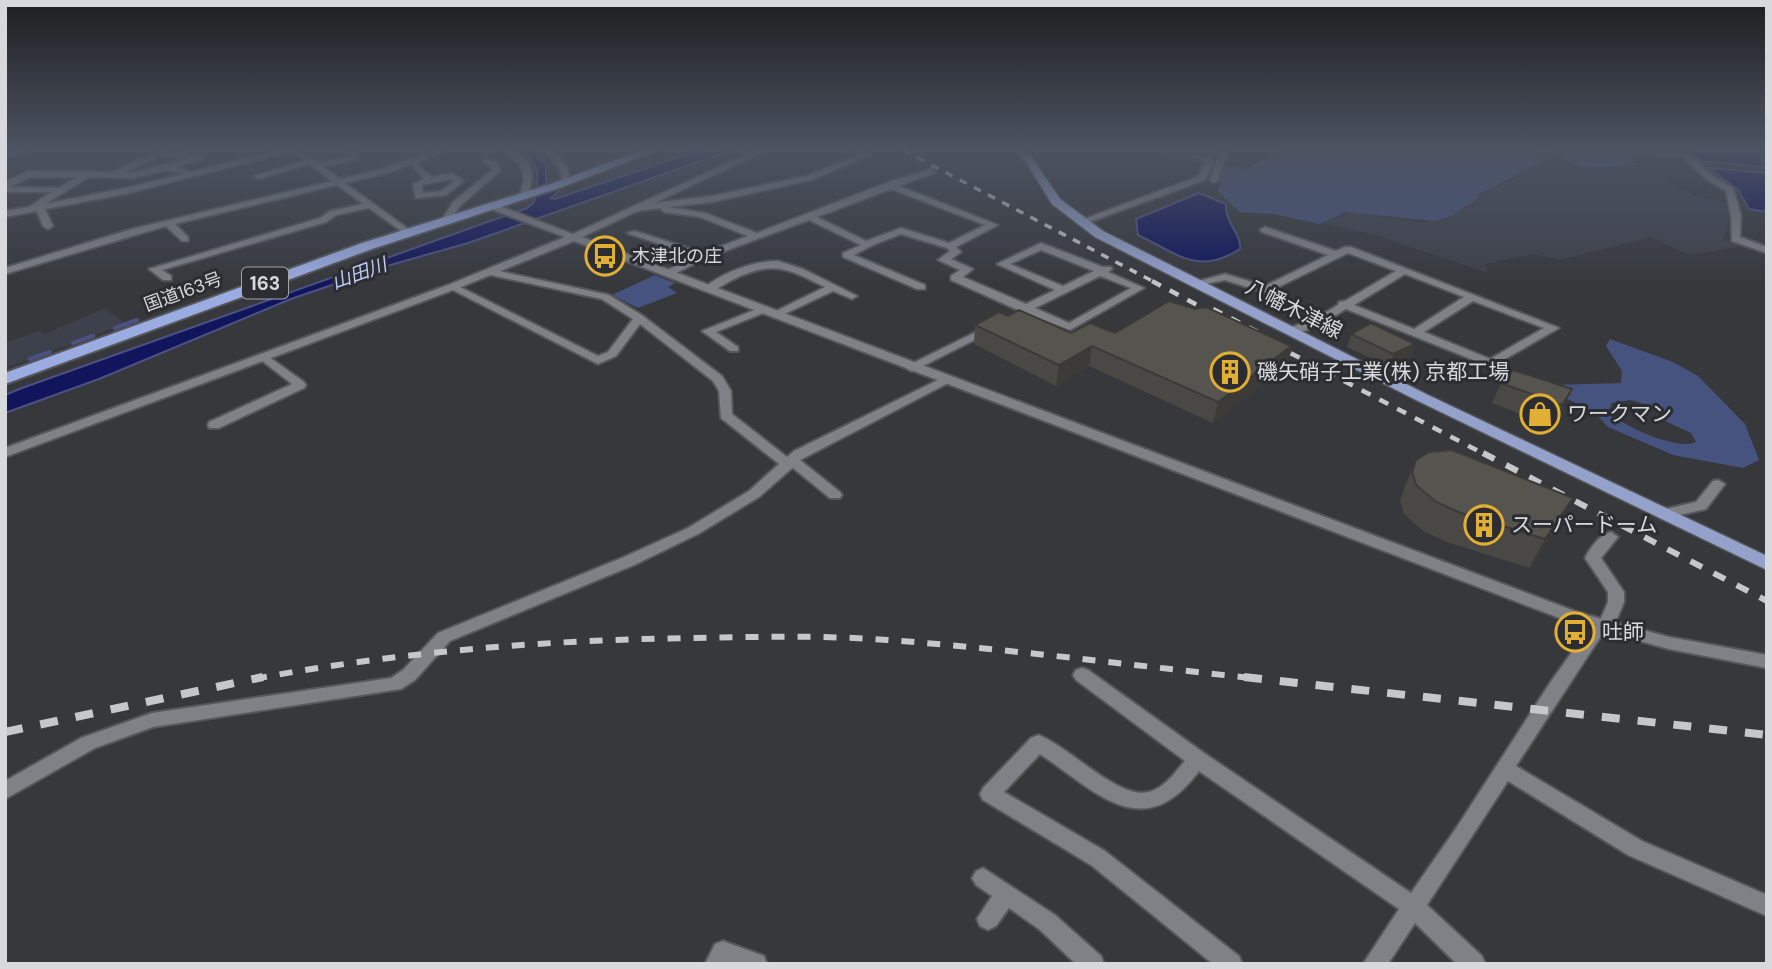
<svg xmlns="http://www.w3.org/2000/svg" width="1772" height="969" font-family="'DM Sans','Noto Sans JP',sans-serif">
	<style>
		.built { fill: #3d414b }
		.green { fill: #46537e; fill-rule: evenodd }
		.water { fill: #11165c; stroke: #4d5082; stroke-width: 2 }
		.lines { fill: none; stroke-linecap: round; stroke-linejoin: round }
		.stream { stroke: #4d5082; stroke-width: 4.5 }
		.minor-casing { stroke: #55575a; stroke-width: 4 }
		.tertiary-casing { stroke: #55575a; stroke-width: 4 }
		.primary-casing { stroke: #55575a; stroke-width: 3 }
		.trunk-casing { stroke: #55575a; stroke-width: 4 }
		.minor { fill: #7f8186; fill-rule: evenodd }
		.tertiary { fill: #7f8186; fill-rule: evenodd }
		.primary { fill: #94a1cb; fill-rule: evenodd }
		.trunk { fill: #9bace2; fill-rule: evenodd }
		.rail-far3 { stroke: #c6c7cb; stroke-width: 3.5; stroke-dasharray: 8 8; stroke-linecap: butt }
		.rail-far2 { stroke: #c6c7cb; stroke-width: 4.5; stroke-dasharray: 10 10; stroke-linecap: butt }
		.rail-far1 { stroke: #c6c7cb; stroke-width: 6; stroke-dasharray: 13 13; stroke-linecap: butt }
		.rail { stroke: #c6c7cb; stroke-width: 8; stroke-dasharray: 18 18; stroke-linecap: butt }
		.wall { fill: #4a4844 }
		.shaded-wall { fill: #3c3b37 }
		.building { fill: #56544f; stroke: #3c3b37; stroke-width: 2 }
		.labels { text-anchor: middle; stroke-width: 6; stroke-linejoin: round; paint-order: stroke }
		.far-poi-label { font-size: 18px; fill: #d8d9dc; stroke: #2c2d32; text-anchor: start }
		.far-street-label { font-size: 18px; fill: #d8d9dc; stroke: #2c2d32 }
		.far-water-label { font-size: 19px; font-style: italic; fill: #beccf6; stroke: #2c2d32 }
		.shield { fill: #2c2d32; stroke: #a4a5a9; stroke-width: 2 }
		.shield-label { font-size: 19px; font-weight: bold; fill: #d8d9dc }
		.street-label { font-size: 21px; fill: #d8d9dc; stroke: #2c2d32 }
		.poi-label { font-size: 21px; fill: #d8d9dc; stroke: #2c2d32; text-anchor: start }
	</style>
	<rect width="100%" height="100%" fill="#36383c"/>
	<g class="built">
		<polygon points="1552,160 1577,171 1639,167 1692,195 1726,203 1730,213 1724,240 1744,246 1689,255 1651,237 1560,260 1533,254 1485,264 1488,272 1482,271 1373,234 1323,224 1351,212 1424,223"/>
		<polygon points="105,308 125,324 5,368 5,343 39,331 45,334"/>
	</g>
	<g class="green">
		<polygon points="1284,150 1537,150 1548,160 1479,194 1478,198 1451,216 1434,221 1346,212 1320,224 1273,214 1240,212 1218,192 1223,165 1244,169"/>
		<polygon points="1549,150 1675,150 1681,158 1626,156 1640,165 1580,168"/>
		<polygon points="655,275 675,283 668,287 677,293 638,308 612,295"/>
		<path d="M1610 339 1673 362 1698 376 1745 424 1759 460 1743 468 1673 455 1608 427 1595 413 1570 400 1540 393 1549 385 1621 383 1622 371 1606 346ZM1631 400 1650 406 1667 422 1691 433 1696 442C1677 451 1623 426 1608 412L1612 403Z"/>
	</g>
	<g class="water">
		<path d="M520 150H529L546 164V182L559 191 551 198 555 199 700 150H732L468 243 387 266 291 299 99 379 5 413V395L22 388 527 208 534 202C539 178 541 161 520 150Z"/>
		<polygon points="1689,150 1751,150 1767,167 1700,161"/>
		<polygon points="1709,168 1767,173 1767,212 1749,209 1738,190"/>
		<path d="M1199 193 1226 204C1224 222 1242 234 1240 249 1198 276 1178 254 1138 235L1136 219Z"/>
	</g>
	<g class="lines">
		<g class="stream">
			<polyline points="115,328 137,320"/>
			<polyline points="73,343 93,336"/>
			<polyline points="30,359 50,352"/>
		</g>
		<g class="minor-casing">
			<g id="minor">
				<polygon points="17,150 33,150 5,157 5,153"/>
				<path d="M160 150 202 156V160L176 167 191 172 279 150H300L318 163 350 156 346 150H354L359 157 358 159 323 167 340 179 382 169 434 150H446L418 162 423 170 432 177 452 173 464 181 446 195 416 198 413 184 424 179 411 164 388 173 345 183 411 231 413 233 408 236 369 208 336 215 326 222 162 270 171 276V280H163L149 269 320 218 330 211 363 204 337 185 175 224 188 237V241H182L166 226 5 274V268L132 229 332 181 309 164 258 179 254 176 304 161 292 151 125 194 45 209 53 226 48 229 43 226 37 211 5 217V211L29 207 51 192H5V182L28 171 112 172ZM163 155 188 159 134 172H125ZM166 170 184 174 125 188 45 204 89 177 134 178ZM30 177H77L59 188 11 187ZM451 179 454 181 441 191 423 193 422 185Z"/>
				<path d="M501 150C531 150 537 174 527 198L520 196 524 180 520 164Z"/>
				<polygon points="543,150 552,150 567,167 570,184 564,184 559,168"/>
				<path d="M852 150H864L872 154 811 180 712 202 668 207 705 213 757 233 886 183 931 169 935 171 934 173 899 186 998 225 956 247 961 252 951 259 973 269 963 277 1026 304 1055 290 997 264 1041 243 1103 267H1111L1112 269 1108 272 1144 288 1070 330 1020 311 951 280V276L960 270 938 260 950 251 947 248 901 234 873 245 854 255 925 285V289H917L843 257V253L861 245 809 220 706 258 668 277 663 274 664 272 695 256 627 233 635 231 703 253 748 236 700 217 664 212 660 208 637 211 633 208 637 205 712 196 806 176 861 154ZM891 189 985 225 949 243 901 228 866 241 817 217ZM1041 250 1094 271 1063 286 1010 264ZM1100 276 1131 288 1069 323 1035 308Z"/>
				<polygon points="1220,150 1228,150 1218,180 1214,183 1210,180"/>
				<polygon points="1675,150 1684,150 1714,177 1733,188 1741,215 1740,237 1767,247 1767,253 1732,241 1731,215 1726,191 1708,181"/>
				<polygon points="1192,154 1214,160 1205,180 1084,224 1076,222 1199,176 1205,161 1192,158"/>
				<polygon points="483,158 497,162 500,171 460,206 449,223 443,223 441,221 453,202 492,170 490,165 483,162"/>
				<path d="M1265 227 1336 251 1345 247H1351L1559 328 1491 367 1346 309C1330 319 1306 335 1287 333V329L1318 317 1338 305 1339 302 1345 301 1396 271 1348 253 1266 293 1225 280 1195 286V282L1225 274 1265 286 1328 255 1262 232 1260 230ZM1405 274 1464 297 1414 329 1354 305ZM1473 301 1544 328 1490 359 1424 332Z"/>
				<path d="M778 261 803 269 857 296 852 299 833 291 776 318 772 317V313L825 287C785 267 772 260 730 281 721 286 714 292 704 291L703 289C721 273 753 261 778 261Z"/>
				<polygon points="490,269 609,295 643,316 722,376 731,391 732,414 787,457 794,451 942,378 950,378 952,381 800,460 840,492 842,495 840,498 830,498 793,468 791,469 759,497 698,534 634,565 450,641 415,680 401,689 153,727 95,748 5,799 5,781 81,738 152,713 391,678 403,670 438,633 624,557 688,528 749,491 779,464 721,418 719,391 713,381 640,324 616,356 598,364 447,287 448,285 456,285 598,356 608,352 633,319 602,299 486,274 485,272"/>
				<polygon points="762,307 766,308 766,312 716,332 738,347 738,351 730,351 702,331"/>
				<polygon points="988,326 992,327 992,331 915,370 911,371 905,367"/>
				<polygon points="265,354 304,382 306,385 304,388 219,428 209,428 208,425 209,422 292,384 261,360 261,356"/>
				<polygon points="1718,480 1725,484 1706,509 1662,519 1655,514 1657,511 1696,502 1713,481"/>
				<path d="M1611 532 1618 537 1601 558 1624 592V602L1612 631 1599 639 1516 766 1642 841 1767 895V916L1628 855 1508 781 1427 905 1482 956 1485 964H1457L1415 923 1388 964H1363L1399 909 1199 771C1143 846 1097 792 1040 754L1004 792 1105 851 1239 956 1242 964H1213L1091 865 983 800 980 794 983 788 1031 738 1038 735C1069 746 1118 800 1149 792 1164 788 1174 774 1183 763L1185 761 1076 680 1073 675 1076 670 1082 668 1088 670 1204 753 1411 893 1457 827 1550 683 1587 631 1599 623 1608 602V592L1585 558C1591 547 1599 535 1611 532Z"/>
				<polygon points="983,868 1055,915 1101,956 1104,964 1076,964 1039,929 1009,908 996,926 988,930 980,926 977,919 992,896 976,885 972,878 976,871"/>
				<polygon points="723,941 764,956 767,964 705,964 715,944"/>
			</g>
		</g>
		<g class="tertiary-casing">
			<polygon id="tertiary" points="756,150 767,150 582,237 1580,613 1669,637 1767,655 1767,668 1669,649 1570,622 574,241 456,289 5,457 5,448 448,285 565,237 488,208 488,204 494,204 573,234"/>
		</g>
		<g class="primary-casing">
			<polygon id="primary" points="1015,150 1029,153 1060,199 1103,231 1426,394 1767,556 1767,570 1416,400 1095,237 1052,204 1026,162"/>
		</g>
		<g class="trunk-casing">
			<polygon id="trunk" points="642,150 658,150 562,187 372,249 5,384 5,373 362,243 554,183"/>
		</g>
		<use href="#minor" class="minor"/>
		<use href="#tertiary" class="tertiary"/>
		<use href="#primary" class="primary"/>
		<use href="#trunk" class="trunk"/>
		<polyline class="rail-far3" points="903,150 1156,283"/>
		<g class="rail-far2">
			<polyline points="1152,281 1220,317"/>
			<polyline points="1213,309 1260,333"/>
			<polyline points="1273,344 1486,455"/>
		</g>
		<g class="rail-far1">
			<polyline points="1483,453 1767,601"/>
			<path d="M254 679C398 652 544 640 691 638 756 637 822 635 887 640 1011 649 1136 666 1261 679"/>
		</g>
		<g class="rail">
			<polyline points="1244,677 1767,735"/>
			<polyline points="5,732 263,677"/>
		</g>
	</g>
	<g class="wall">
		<polygon points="1141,150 1204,150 1200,153 1190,152 1187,161"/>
		<polygon points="1008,316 1071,333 1115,333 1291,346 1286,366 1213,423 1089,366 1056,386 974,344 975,325"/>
		<polygon points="1351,334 1415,344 1410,357 1389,367 1347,347"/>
		<polygon points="1501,383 1572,389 1562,410 1552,426 1492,403"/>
		<polygon points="1416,460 1557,527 1529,568 1447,542 1423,531 1404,514 1400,501 1404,489"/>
	</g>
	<g class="shaded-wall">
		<polygon points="1415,344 1410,357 1389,367 1393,354"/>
		<polygon points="1092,346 1089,366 1056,386 1059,365"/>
		<polygon points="1291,346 1286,366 1213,423 1218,402"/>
		<polygon points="1572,389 1562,410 1552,426 1562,405"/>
		<polygon points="1573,498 1557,527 1529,568 1545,539"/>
	</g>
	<g class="building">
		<polygon points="1169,301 1195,309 1206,307 1291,346 1218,402 1092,346 1059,365 975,325 999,312 1008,316 1019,310 1071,333 1090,323 1115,333"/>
		<polygon points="1371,323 1415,344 1393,354 1351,334"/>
		<polygon points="1513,370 1572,389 1562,405 1501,383"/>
		<polygon points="1452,450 1573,498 1545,539 1461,513 1436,502 1416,485 1412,472 1416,460 1429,452"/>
	</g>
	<linearGradient id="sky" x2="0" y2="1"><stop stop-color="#1e1f21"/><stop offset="0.52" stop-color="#4c5361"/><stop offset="1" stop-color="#4c5361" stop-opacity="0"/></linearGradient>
	<rect width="1772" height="286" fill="url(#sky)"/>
	<defs>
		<g id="bus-ring" transform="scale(2.0125)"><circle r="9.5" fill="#2c2d32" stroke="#e1af34" stroke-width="1.5"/><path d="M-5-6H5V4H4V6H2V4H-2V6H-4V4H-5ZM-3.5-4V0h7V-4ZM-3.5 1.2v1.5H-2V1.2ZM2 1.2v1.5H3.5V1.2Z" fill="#e1af34"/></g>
		<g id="building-ring" transform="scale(2.0125)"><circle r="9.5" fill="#2c2d32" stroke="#e1af34" stroke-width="1.5"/><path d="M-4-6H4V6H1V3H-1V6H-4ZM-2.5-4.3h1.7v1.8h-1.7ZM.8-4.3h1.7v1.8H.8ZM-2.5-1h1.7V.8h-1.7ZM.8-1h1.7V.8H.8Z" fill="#e1af34"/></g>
		<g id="shop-ring" transform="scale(2.0125)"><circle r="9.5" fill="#2c2d32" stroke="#e1af34" stroke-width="1.5"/><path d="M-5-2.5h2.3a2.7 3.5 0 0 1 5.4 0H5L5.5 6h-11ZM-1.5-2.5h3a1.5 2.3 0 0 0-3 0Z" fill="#e1af34"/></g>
	</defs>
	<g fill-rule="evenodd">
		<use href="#bus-ring" x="605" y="256"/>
		<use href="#building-ring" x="1230" y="372"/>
		<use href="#shop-ring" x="1540" y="414"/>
		<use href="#building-ring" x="1484" y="525"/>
		<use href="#bus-ring" x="1575" y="632"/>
	</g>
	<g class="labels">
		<g class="far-poi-label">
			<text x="632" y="262">木津北の庄</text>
		</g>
		<g class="far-street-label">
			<text transform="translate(183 292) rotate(-20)" y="6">国道163号</text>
		</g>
		<g class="far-water-label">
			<text transform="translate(359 273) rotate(-20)" y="7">山田川</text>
		</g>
		<rect class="shield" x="242" y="267.5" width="46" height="31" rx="5"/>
		<g class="shield-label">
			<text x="265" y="290">163</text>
		</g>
		<g class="street-label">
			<text transform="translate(1294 309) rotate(27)" y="7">八幡木津線</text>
		</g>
		<g class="poi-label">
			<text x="1257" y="379">磯矢硝子工業(株) 京都工場</text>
			<text x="1567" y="421">ワークマン</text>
			<text x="1511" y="532">スーパードーム</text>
			<text x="1602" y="639">吐師</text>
		</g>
	</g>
	<rect width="1772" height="969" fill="none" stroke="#d8d9dc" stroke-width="14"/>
</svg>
